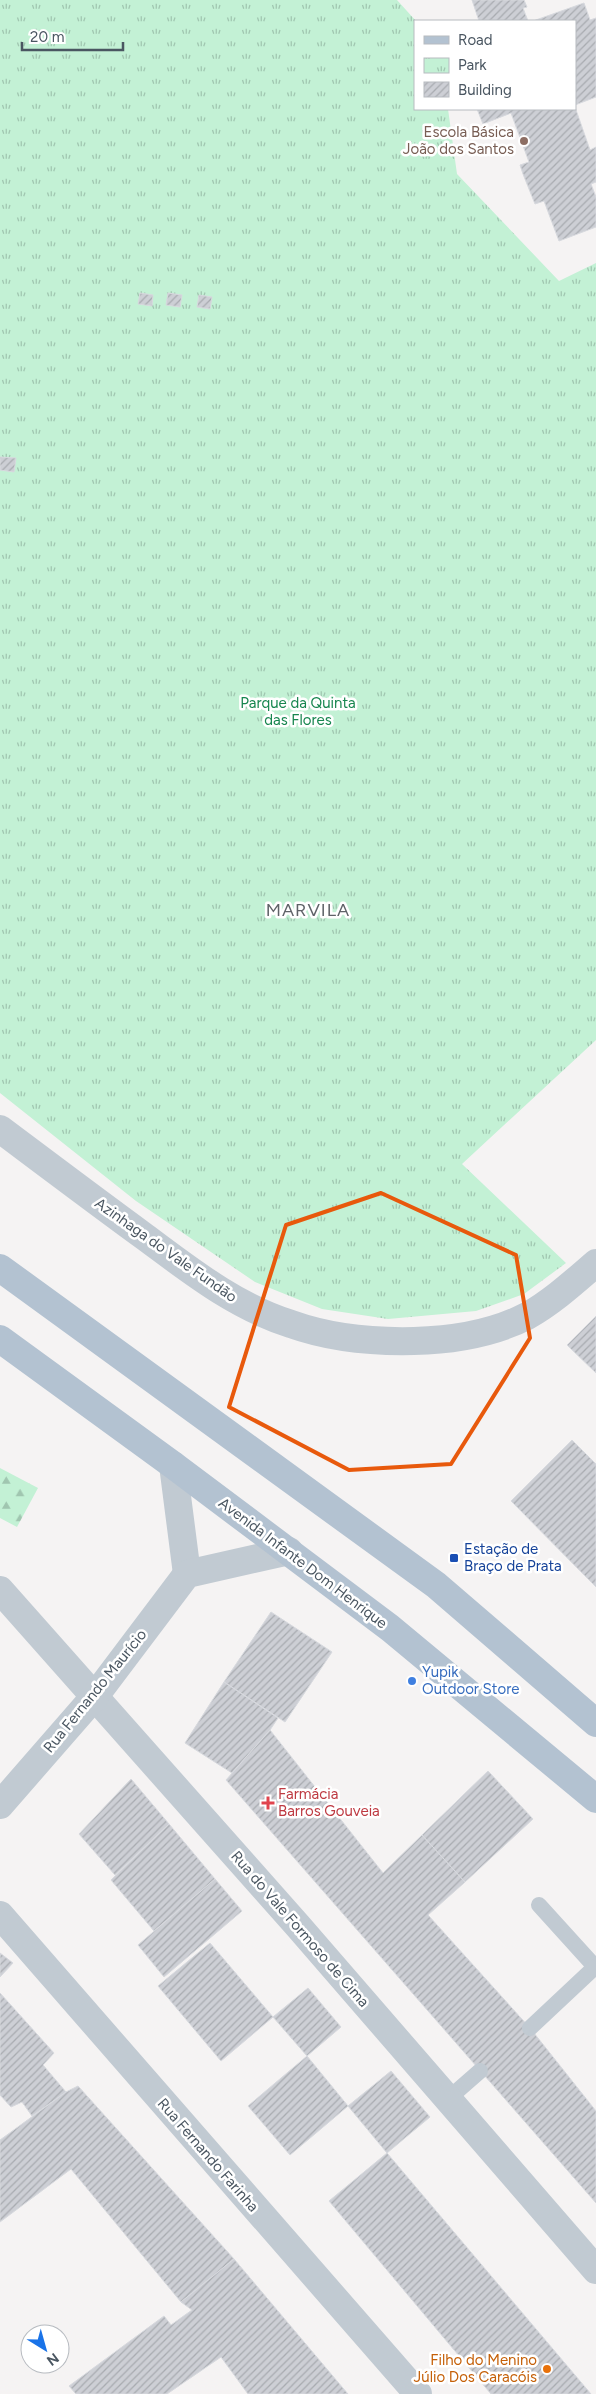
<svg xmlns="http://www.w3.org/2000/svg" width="596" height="2394" font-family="Figtree,sans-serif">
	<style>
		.forest { fill: url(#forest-firs) }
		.park { fill: url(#park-tufts) }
		.building { fill: url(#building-hatch); stroke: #d7d9de }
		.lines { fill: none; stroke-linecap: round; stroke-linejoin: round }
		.lane { stroke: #c1cad2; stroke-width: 16 }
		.street { stroke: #c1cad2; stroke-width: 28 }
		.primary { stroke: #b3c2d1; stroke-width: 28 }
		.marked { fill: none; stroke: #e8590c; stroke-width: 4; stroke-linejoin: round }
		.education-dot { fill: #8d6e63; stroke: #fff; stroke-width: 2 }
		.transit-dot { fill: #1a4fb4; stroke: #fff; stroke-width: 2 }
		.shop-dot { fill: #3f7fe0; stroke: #fff; stroke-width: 2 }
		.health-dot { fill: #e0444e; stroke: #fff; stroke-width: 2 }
		.food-dot { fill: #e8710a; stroke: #fff; stroke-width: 2 }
		.labels { text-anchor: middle; stroke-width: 5; stroke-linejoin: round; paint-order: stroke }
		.education-label { font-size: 15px; fill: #785e54; stroke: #fff; text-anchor: end }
		.park-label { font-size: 15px; fill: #17864f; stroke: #fff }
		.street-label { font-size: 15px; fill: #4a5661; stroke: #fff }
		.transit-label { font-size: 15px; fill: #164399; stroke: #fff; text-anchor: start }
		.shop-label { font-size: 15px; fill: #366cbe; stroke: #fff; text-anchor: start }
		.health-label { font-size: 15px; fill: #be3a42; stroke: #fff; text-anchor: start }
		.food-label { font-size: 15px; fill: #c56008; stroke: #fff; text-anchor: end }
		.quarter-label { font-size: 18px; letter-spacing: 1px; fill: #5f6368; stroke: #fff }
	</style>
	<defs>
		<pattern id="forest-firs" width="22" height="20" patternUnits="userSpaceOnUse" patternTransform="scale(1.25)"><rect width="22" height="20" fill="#c3f1d5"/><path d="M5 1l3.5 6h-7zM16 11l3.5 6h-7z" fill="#a0c6b0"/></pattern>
		<pattern id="park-tufts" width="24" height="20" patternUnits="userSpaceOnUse" patternTransform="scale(1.25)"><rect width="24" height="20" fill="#c3f1d5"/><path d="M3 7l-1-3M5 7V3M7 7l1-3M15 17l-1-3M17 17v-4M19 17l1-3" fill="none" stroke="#a0c6b0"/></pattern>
		<pattern id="building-hatch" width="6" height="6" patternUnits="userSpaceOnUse" patternTransform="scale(1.25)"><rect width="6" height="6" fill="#cdcfd5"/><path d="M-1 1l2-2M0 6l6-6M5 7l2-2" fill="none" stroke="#a8abb0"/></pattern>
	</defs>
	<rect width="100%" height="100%" fill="#f5f3f3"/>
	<polygon class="forest" points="0,1468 38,1488 17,1527 0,1518"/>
	<polygon class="park" points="0,0 397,0 416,21 415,109 448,109 457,174 559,281 596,263 596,1040 462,1164 566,1263 524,1294 476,1311 388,1319 322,1309 255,1282 136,1201 0,1093"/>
	<g class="building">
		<polygon points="472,0 524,0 527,7 523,8 528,21 479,21"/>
		<polygon points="584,3 590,20 596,18 596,97 575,105 575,21 533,21"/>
		<polygon points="575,107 590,150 596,147 596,182 591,184 596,197 596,227 559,241 544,201 535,204 523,174 520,165 529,162 511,113 483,124 477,109"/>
		<polygon points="140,293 153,295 152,306 138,304"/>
		<polygon points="168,293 182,295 180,307 166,305"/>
		<polygon points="199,295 212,297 210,309 197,307"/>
		<polygon points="0,457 16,458 14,472 0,470"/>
		<polygon points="596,1316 596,1373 567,1345"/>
		<polygon points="572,1440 596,1464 596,1587 511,1501"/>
		<polygon points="271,1612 332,1652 285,1722 224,1682"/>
		<polygon points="224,1682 278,1718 270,1730 232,1773 185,1743"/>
		<polygon points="270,1730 383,1873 422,1835 465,1882 428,1915 530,2028 596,2111 596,2203 226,1780"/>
		<polygon points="488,1771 533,1819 465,1882 422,1835"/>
		<polygon points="131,1779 169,1824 115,1875 79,1834"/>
		<polygon points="169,1824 215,1879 154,1931 111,1880"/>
		<polygon points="215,1879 242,1911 164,1977 138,1945"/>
		<polygon points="210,1943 273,2017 221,2061 158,1986"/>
		<polygon points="0,1953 13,1963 0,1977"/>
		<polygon points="308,1988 341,2027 307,2056 273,2017"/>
		<polygon points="0,1993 54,2053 43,2065 66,2092 32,2116 22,2102 11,2107 0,2095"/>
		<polygon points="307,2056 348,2106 290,2155 248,2106"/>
		<polygon points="391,2071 430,2117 387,2153 348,2106"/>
		<polygon points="78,2086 234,2259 181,2302 71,2169 0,2222 0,2140 66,2092"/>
		<polygon points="387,2153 591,2394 491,2394 329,2201"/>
		<polygon points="234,2259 348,2394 248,2394 221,2357 167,2394 76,2394 69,2386 164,2316 171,2325 192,2310 181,2302"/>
	</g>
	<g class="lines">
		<g class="lane">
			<polyline points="539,1905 596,1968"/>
			<polyline points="530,2028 595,1967"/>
			<polyline points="448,2099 480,2071"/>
		</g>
		<g class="street">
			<path d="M0 1129C48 1165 97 1202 145 1237 191 1271 236 1307 291 1324 330 1338 372 1342 414 1341 452 1340 492 1334 527 1316 552 1302 574 1282 596 1263"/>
			<polyline points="173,1465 187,1574"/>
			<polyline points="0,1590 298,1926 596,2270"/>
			<polyline points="0,1805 95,1696 187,1574 289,1551"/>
			<polyline points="0,1915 418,2394"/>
		</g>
		<g class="primary">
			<polyline points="0,1268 436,1585 596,1723"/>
			<polyline points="0,1339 173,1465 390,1628 596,1799"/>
		</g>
	</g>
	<path class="marked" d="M381 1193 516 1255 530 1338 451 1464 349 1470 229 1407 286 1225Z"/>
	<circle class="education-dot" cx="524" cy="141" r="5"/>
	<rect class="transit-dot" x="449" y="1553" width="10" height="10" rx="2.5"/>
	<circle class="shop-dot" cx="412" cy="1681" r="5"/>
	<path class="health-dot" d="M265.5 1795.5h5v5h5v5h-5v5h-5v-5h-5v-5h5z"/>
	<circle class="food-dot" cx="547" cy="2369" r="5"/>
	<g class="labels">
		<g class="education-label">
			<text x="514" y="137">Escola Básica<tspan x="514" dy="17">João dos Santos</tspan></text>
		</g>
		<g class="park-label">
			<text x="298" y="708">Parque da Quinta<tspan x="298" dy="17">das Flores</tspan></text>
		</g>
		<g class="street-label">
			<text transform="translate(166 1250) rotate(35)" y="5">Azinhaga do Vale Fundão</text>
			<text transform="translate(303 1563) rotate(37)" y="5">Avenida Infante Dom Henrique</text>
			<text transform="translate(95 1691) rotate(-51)" y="5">Rua Fernando Maurício</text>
			<text transform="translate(300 1929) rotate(49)" y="5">Rua do Vale Formoso de Cima</text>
			<text transform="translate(208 2155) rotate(49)" y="5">Rua Fernando Farinha</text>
		</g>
		<g class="transit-label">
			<text x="464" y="1554">Estação de<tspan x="464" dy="17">Braço de Prata</tspan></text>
		</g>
		<g class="shop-label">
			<text x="422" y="1677">Yupik<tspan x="422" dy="17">Outdoor Store</tspan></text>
		</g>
		<g class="health-label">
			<text x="278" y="1799">Farmácia<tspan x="278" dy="17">Barros Gouveia</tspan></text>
		</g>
		<g class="food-label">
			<text x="537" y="2365">Filho do Menino<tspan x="537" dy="17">Júlio Dos Caracóis</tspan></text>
		</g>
		<g class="quarter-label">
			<text x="308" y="916">MARVILA</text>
		</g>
	</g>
	<rect x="414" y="20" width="162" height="90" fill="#ffffff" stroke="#b7bbc0"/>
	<rect x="424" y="36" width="25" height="8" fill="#b3c2d1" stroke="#b7bbc0"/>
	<text x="458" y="45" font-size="15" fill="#4a5661">Road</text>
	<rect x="424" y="58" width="25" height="15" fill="url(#park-tufts)" stroke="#b7bbc0"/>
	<text x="458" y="70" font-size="15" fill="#4a5661">Park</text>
	<rect x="424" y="82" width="25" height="15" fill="url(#building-hatch)" stroke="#b7bbc0"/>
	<text x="458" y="95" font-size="15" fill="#4a5661">Building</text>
	<g transform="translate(45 2349) rotate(143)"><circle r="24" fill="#ffffff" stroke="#b7bbc0"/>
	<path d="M0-4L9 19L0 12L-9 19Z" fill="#1a73e8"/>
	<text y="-8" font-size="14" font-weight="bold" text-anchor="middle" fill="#4a5661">N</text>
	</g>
	<path d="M22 42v8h101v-8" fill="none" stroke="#4a5661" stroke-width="2.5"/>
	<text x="30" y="42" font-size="15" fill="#4a5661" stroke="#ffffff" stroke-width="4" paint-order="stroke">20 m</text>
</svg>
